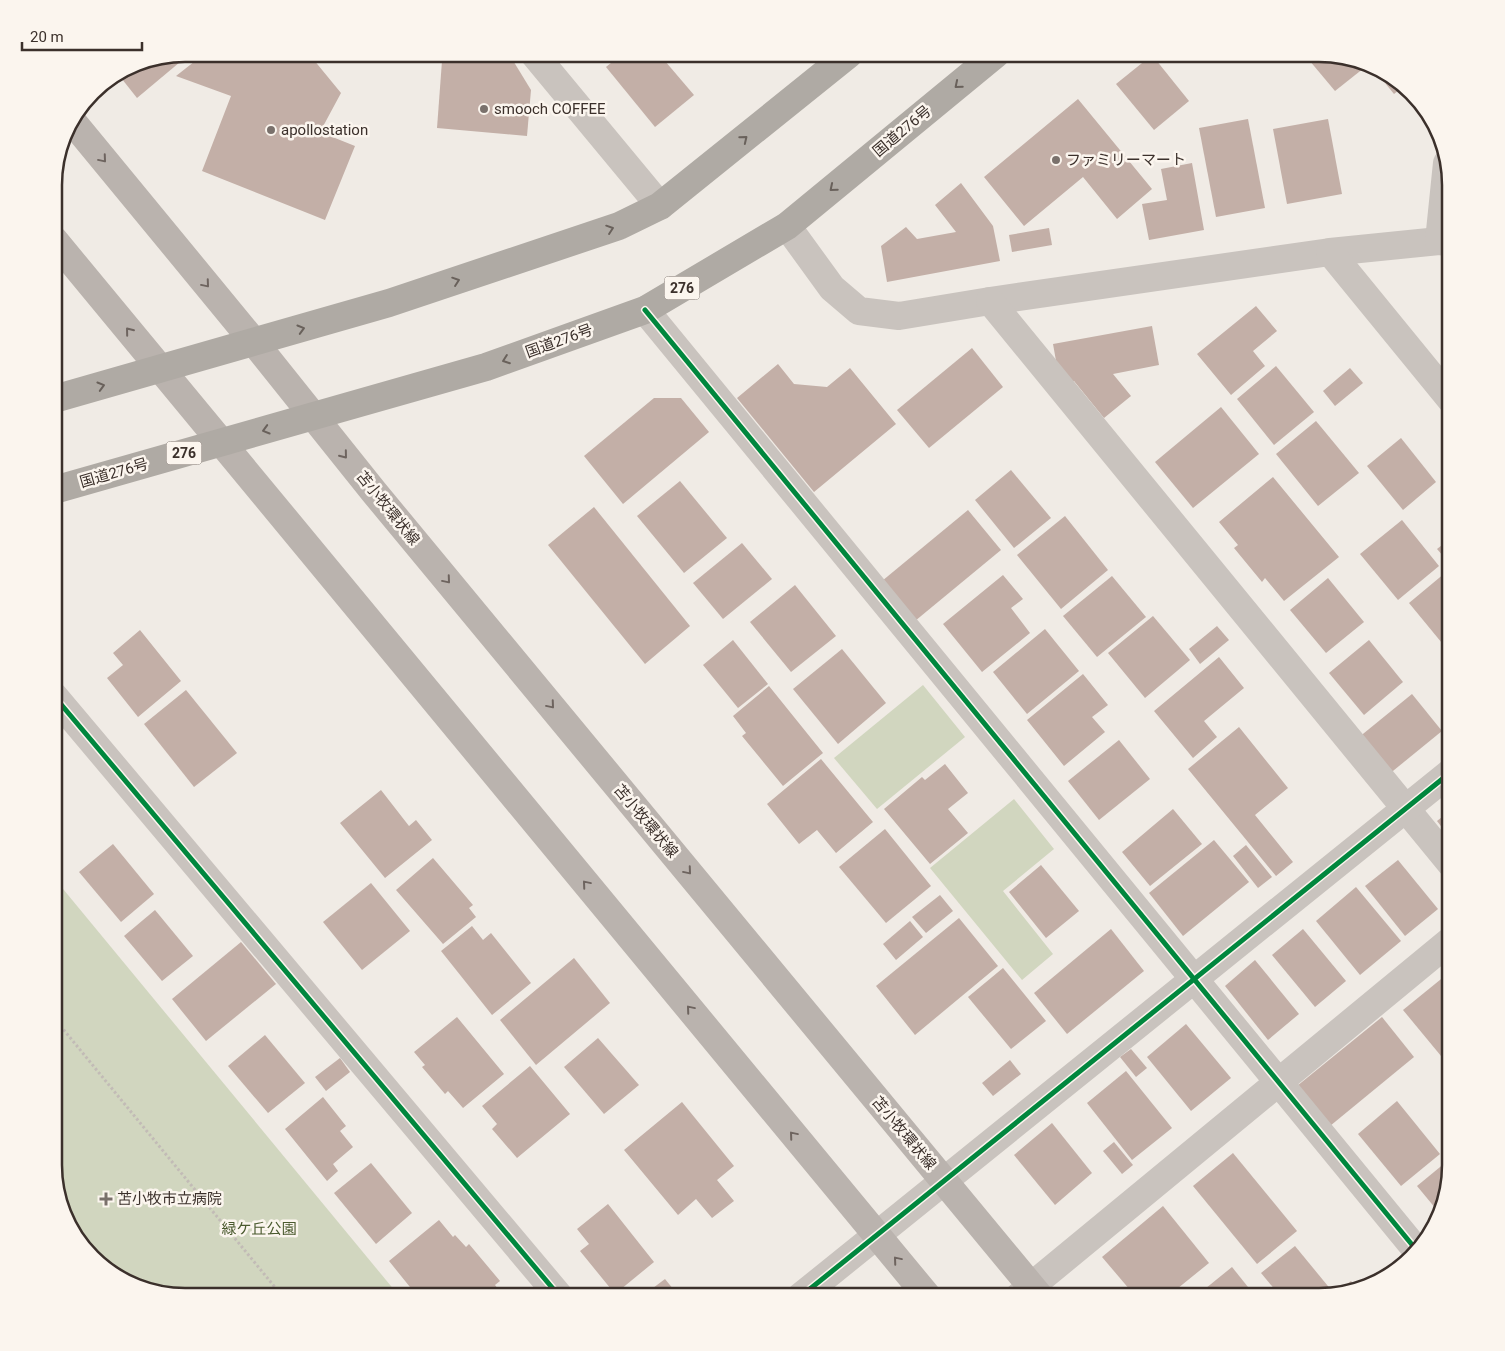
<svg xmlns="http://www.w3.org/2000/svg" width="1505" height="1351" font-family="Roboto,'Noto Sans JP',sans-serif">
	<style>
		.green { fill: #d1d6bf }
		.building { fill: #c3afa7 }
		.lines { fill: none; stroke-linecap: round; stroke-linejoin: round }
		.path { stroke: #c2bbb6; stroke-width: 3; stroke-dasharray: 2.5 2.5; stroke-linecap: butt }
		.street { stroke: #c9c3be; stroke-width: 28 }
		.secondary { stroke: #bab3ae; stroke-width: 28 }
		.highway { stroke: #afaaa4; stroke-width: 28 }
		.cycleway-casing { stroke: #fbf5ee; stroke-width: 8 }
		.cycleway { stroke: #00873e; stroke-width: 5 }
		.oneway { stroke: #69615b }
		.oneway2 { stroke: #6e645f }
		.poi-dot { fill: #7a716c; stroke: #fbf5ee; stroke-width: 2 }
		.labels { text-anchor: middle; stroke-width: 5; stroke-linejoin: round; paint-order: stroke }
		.shield { fill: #fbf5ee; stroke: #756b66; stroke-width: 1 }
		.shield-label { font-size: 14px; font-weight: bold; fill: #3b302b }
		.poi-label { font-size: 15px; fill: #3b302b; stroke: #fbf5ee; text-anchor: start }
		.street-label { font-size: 15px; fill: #3b302b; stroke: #fbf5ee }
		.park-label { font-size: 15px; fill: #4a5a2e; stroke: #fbf5ee }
		.rim { fill: none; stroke: #3b302b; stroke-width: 2.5 }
	</style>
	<rect width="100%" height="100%" fill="#f0ebe5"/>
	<g class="green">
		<polygon points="923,685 965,737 877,809 834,758"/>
		<polygon points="1014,799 1054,849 1003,891 1053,954 1022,980 930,868"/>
		<polygon points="54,878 400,1297 185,1297 135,1287 92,1259 67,1224 54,1174"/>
	</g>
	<g class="building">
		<polygon points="184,54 186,57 137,98 118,74 135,64"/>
		<polygon points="204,54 309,54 341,93 320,132 355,146 325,220 202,171 231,96 176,76"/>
		<polygon points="461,54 509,54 531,90 527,136 437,128 442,61"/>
		<polygon points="622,54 659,54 694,95 655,127 606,67"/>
		<polygon points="1304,54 1320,54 1369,64 1335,91"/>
		<polygon points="1152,55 1189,101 1154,130 1116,84"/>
		<polygon points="1373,66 1404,86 1394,94 1372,67"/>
		<polygon points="1078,99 1152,189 1117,219 1083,177 1024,226 984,177"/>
		<polygon points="1248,119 1265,208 1216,217 1199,128"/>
		<polygon points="1328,119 1342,194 1287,204 1273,129"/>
		<polygon points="1192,163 1204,230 1149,240 1142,204 1167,200 1161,169"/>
		<polygon points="961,183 993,226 1000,261 887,282 881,246 906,227 917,239 956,232 935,205"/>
		<polygon points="1049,228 1052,245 1012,252 1009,235"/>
		<polygon points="1256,306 1277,331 1253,351 1265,366 1231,395 1197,354"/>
		<polygon points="1152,326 1159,365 1113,374 1131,396 1104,418 1074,381 1060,383 1053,344"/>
		<polygon points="972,348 1003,387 929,448 897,410"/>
		<polygon points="778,364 794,384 827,387 850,368 896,424 814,492 737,398"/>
		<polygon points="1276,366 1314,412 1274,445 1237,399"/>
		<polygon points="1350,368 1363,383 1335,406 1323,391"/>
		<polygon points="654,398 681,398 709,432 623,504 584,456"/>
		<polygon points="1221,407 1259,454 1193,508 1155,462"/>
		<polygon points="1316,421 1359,473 1318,506 1276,454"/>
		<polygon points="1401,438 1436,482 1403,510 1367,466"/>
		<polygon points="1011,470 1051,518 1014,548 975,500"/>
		<polygon points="1273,477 1339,557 1284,601 1265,578 1262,582 1234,548 1238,545 1219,522"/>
		<polygon points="680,481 727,538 684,573 637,516"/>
		<polygon points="594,507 690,626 645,664 548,545"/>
		<polygon points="968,510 1001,550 915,621 882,581"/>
		<polygon points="1065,516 1108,570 1061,609 1017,555"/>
		<polygon points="1402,520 1439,566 1398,600 1360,554"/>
		<polygon points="1451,538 1451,563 1450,564 1437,549"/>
		<polygon points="742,543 772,579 723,619 693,583"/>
		<polygon points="1451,568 1451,654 1409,603"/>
		<polygon points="1003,575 1023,599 1011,608 1030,633 982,672 943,624"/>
		<polygon points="1112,576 1146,617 1097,657 1063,616"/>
		<polygon points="1328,578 1364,622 1326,653 1290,610"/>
		<polygon points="795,585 836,636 791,672 750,622"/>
		<polygon points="1153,616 1190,660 1145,698 1108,653"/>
		<polygon points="1217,626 1229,640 1200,664 1189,649"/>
		<polygon points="1045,629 1079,671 1027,714 993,672"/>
		<polygon points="140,630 181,681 138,717 107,678 123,665 113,653"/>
		<polygon points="733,640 768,684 738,708 703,665"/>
		<polygon points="1369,640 1403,682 1364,715 1329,673"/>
		<polygon points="842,649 886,703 838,744 793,689"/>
		<polygon points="1219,657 1244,688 1204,721 1217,737 1193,758 1154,711"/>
		<polygon points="1083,674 1108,705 1092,717 1105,732 1064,766 1027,720"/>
		<polygon points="769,686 823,753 783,786 742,736 746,733 733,716"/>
		<polygon points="186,690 237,753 194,787 144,724"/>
		<polygon points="1412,694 1442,731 1388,775 1358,738"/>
		<polygon points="1239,727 1288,788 1255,815 1293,862 1276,876 1188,769"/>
		<polygon points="1119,740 1150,779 1099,820 1068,781"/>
		<polygon points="821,759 873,822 836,853 817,830 799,844 767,804"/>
		<polygon points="945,764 968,793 948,809 968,833 930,864 884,809 922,777 925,780"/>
		<polygon points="381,790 409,826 416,820 432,840 385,878 340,823"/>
		<polygon points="1173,809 1202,844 1150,886 1122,852"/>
		<polygon points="1451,810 1451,839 1437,821"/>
		<polygon points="885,829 931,886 886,923 839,867"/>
		<polygon points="1214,840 1249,882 1183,936 1149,893"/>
		<polygon points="113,844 154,894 121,922 79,872"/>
		<polygon points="1246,845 1272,877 1258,888 1233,856"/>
		<polygon points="433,858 473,905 469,908 476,917 443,944 396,890"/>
		<polygon points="1398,860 1438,909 1405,936 1365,886"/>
		<polygon points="1041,865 1079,911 1046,938 1009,892"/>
		<polygon points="371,883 410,931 362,970 323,922"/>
		<polygon points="1356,887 1401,941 1360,975 1316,921"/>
		<polygon points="940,895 953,911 926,933 912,917"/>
		<polygon points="155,910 193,956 162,981 124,936"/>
		<polygon points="959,918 998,966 915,1035 876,986"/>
		<polygon points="910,921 923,937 896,960 883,944"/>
		<polygon points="472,926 483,940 491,933 531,983 492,1015 441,951"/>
		<polygon points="1111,929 1144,971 1067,1034 1034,993"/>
		<polygon points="1303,929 1346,981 1315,1007 1272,955"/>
		<polygon points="241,942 276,984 206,1041 172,999"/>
		<polygon points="574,958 610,1003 536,1065 500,1020"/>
		<polygon points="1255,960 1299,1014 1268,1040 1225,986"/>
		<polygon points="1003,968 1046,1021 1011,1049 968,997"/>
		<polygon points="1451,971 1451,1058 1446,1062 1403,1010"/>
		<polygon points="457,1017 504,1074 463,1108 448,1091 445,1094 422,1067 425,1065 414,1052"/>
		<polygon points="1382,1017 1414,1057 1330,1126 1297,1086"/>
		<polygon points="1186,1024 1231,1078 1191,1111 1147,1057"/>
		<polygon points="265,1035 305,1083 268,1113 228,1066"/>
		<polygon points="598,1038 639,1085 604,1114 564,1067"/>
		<polygon points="1131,1049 1147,1068 1136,1077 1120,1057"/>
		<polygon points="340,1058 350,1072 326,1091 315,1077"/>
		<polygon points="1010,1060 1021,1074 993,1096 982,1083"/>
		<polygon points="530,1066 570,1114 517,1158 492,1129 497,1124 482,1106"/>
		<polygon points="1126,1071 1172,1128 1132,1160 1087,1103"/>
		<polygon points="323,1097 346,1126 340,1131 353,1147 333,1164 338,1171 327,1181 285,1129"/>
		<polygon points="1397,1101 1440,1154 1401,1186 1358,1134"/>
		<polygon points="682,1102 734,1166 717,1180 734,1201 712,1218 696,1199 678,1215 624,1150"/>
		<polygon points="1052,1123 1092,1173 1055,1205 1014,1155"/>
		<polygon points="1114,1142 1133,1165 1122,1174 1103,1151"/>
		<polygon points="1233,1153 1297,1231 1257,1264 1193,1186"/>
		<polygon points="1451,1158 1451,1174 1441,1215 1417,1186"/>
		<polygon points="371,1163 412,1213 376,1244 334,1193"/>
		<polygon points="608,1204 654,1262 615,1294 580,1251 589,1244 577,1229"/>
		<polygon points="1163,1206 1209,1263 1167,1297 1136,1297 1102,1257"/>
		<polygon points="439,1220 453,1237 455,1235 466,1247 469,1244 500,1281 495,1285 504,1297 418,1297 389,1261"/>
		<polygon points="1295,1246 1332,1291 1326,1296 1281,1297 1261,1273"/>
		<polygon points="1232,1267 1256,1297 1195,1297"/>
		<polygon points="665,1279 678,1295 674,1297 641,1297"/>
		<polygon points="1351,1281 1358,1290 1334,1294"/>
	</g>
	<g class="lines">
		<polyline class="path" points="54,1018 283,1297"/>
		<g class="street">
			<polyline points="534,54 660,206"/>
			<polyline points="787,226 832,288 859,311 899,316 990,301 1330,252 1439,241 1451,243"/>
			<polyline points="1439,241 1447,163"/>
			<polyline points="1330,252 1451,400"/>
			<polyline points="990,301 1451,864"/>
			<polyline points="645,310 1418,1252"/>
			<polyline points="54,696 560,1297"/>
			<polyline points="800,1297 1451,772"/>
			<polyline points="1018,1297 1451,940"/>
		</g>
		<g class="secondary">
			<polyline points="72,121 254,342 374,492 1040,1297"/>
			<polyline points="54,240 928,1297"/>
		</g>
		<g class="highway">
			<polyline points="54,399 389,303 619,226 660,206 849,54"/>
			<polyline points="54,490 486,367 645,310 787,226 996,54"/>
		</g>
		<g class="cycleway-casing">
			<g id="cycleway">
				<polyline points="645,310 1418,1252"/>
				<polyline points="54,696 560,1297"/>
				<polyline points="800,1297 1451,772"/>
			</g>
		</g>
		<use href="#cycleway" class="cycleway"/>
	</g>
	<defs><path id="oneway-chevron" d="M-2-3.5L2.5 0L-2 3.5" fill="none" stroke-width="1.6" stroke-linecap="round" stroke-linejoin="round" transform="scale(1.25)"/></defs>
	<g class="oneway">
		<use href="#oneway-chevron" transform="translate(958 85) rotate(140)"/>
		<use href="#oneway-chevron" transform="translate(744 139) rotate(-39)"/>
		<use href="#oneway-chevron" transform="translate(833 188) rotate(140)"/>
		<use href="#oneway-chevron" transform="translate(610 229) rotate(-19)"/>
		<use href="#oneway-chevron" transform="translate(456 281) rotate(-19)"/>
		<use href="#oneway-chevron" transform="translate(301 329) rotate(-16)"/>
		<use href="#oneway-chevron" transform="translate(506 360) rotate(160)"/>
		<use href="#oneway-chevron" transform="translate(101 386) rotate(-16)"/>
		<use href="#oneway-chevron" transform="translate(266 430) rotate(164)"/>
	</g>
	<g class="oneway2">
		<use href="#oneway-chevron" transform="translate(103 159) rotate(50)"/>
		<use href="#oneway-chevron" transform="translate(206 284) rotate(50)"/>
		<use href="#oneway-chevron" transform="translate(129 331) rotate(-129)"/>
		<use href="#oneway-chevron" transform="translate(344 455) rotate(51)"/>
		<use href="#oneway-chevron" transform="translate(447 580) rotate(50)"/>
		<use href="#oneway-chevron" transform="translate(551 705) rotate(50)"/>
		<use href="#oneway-chevron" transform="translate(688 871) rotate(50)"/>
		<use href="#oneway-chevron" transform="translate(586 884) rotate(-130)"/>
		<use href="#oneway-chevron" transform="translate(690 1009) rotate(-130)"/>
		<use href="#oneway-chevron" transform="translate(793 1135) rotate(-130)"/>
		<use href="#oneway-chevron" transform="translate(897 1260) rotate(-130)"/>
	</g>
	<g class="poi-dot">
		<circle cx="484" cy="109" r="5"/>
		<circle cx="271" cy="130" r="5"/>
		<circle cx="1056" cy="160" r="5"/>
		<path d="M103.5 1191.5h5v5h5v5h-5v5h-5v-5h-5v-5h5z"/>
	</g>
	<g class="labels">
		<g class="shield">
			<rect x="664.5" y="276.5" width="35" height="23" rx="4"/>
			<rect x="166.5" y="441.5" width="35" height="23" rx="4"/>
		</g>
		<g class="shield-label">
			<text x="682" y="293">276</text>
			<text x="184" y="458">276</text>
		</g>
		<g class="poi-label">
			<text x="494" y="114">smooch COFFEE</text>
			<text x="281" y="135">apollostation</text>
			<text x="1066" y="165">ファミリーマート</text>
			<text x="117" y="1204">苫小牧市立病院</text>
		</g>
		<g class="street-label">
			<text transform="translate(902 131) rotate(-40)" y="5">国道276号</text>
			<text transform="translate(559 341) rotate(-20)" y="5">国道276号</text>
			<text transform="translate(114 473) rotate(-16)" y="5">国道276号</text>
			<text transform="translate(388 508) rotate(51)" y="5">苫小牧環状線</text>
			<text transform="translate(646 821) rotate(50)" y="5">苫小牧環状線</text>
			<text transform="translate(904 1133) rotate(50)" y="5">苫小牧環状線</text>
		</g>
		<g class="park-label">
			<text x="259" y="1234">緑ケ丘公園</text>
		</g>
	</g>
	<path d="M0 0H1505V1351H0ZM185 62H1319A123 123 0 0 1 1442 185V1165A123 123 0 0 1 1319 1288H185A123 123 0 0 1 62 1165V185A123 123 0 0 1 185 62Z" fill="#fbf5ee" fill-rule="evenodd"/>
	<path class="rim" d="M185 62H1319A123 123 0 0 1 1442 185V1165A123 123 0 0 1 1319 1288H185A123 123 0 0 1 62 1165V185A123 123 0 0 1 185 62Z"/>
	<path d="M22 42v8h120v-8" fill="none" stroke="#3b302b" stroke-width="2.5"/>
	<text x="30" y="42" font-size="15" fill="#3b302b" stroke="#fbf5ee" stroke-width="4" paint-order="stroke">20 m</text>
</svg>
